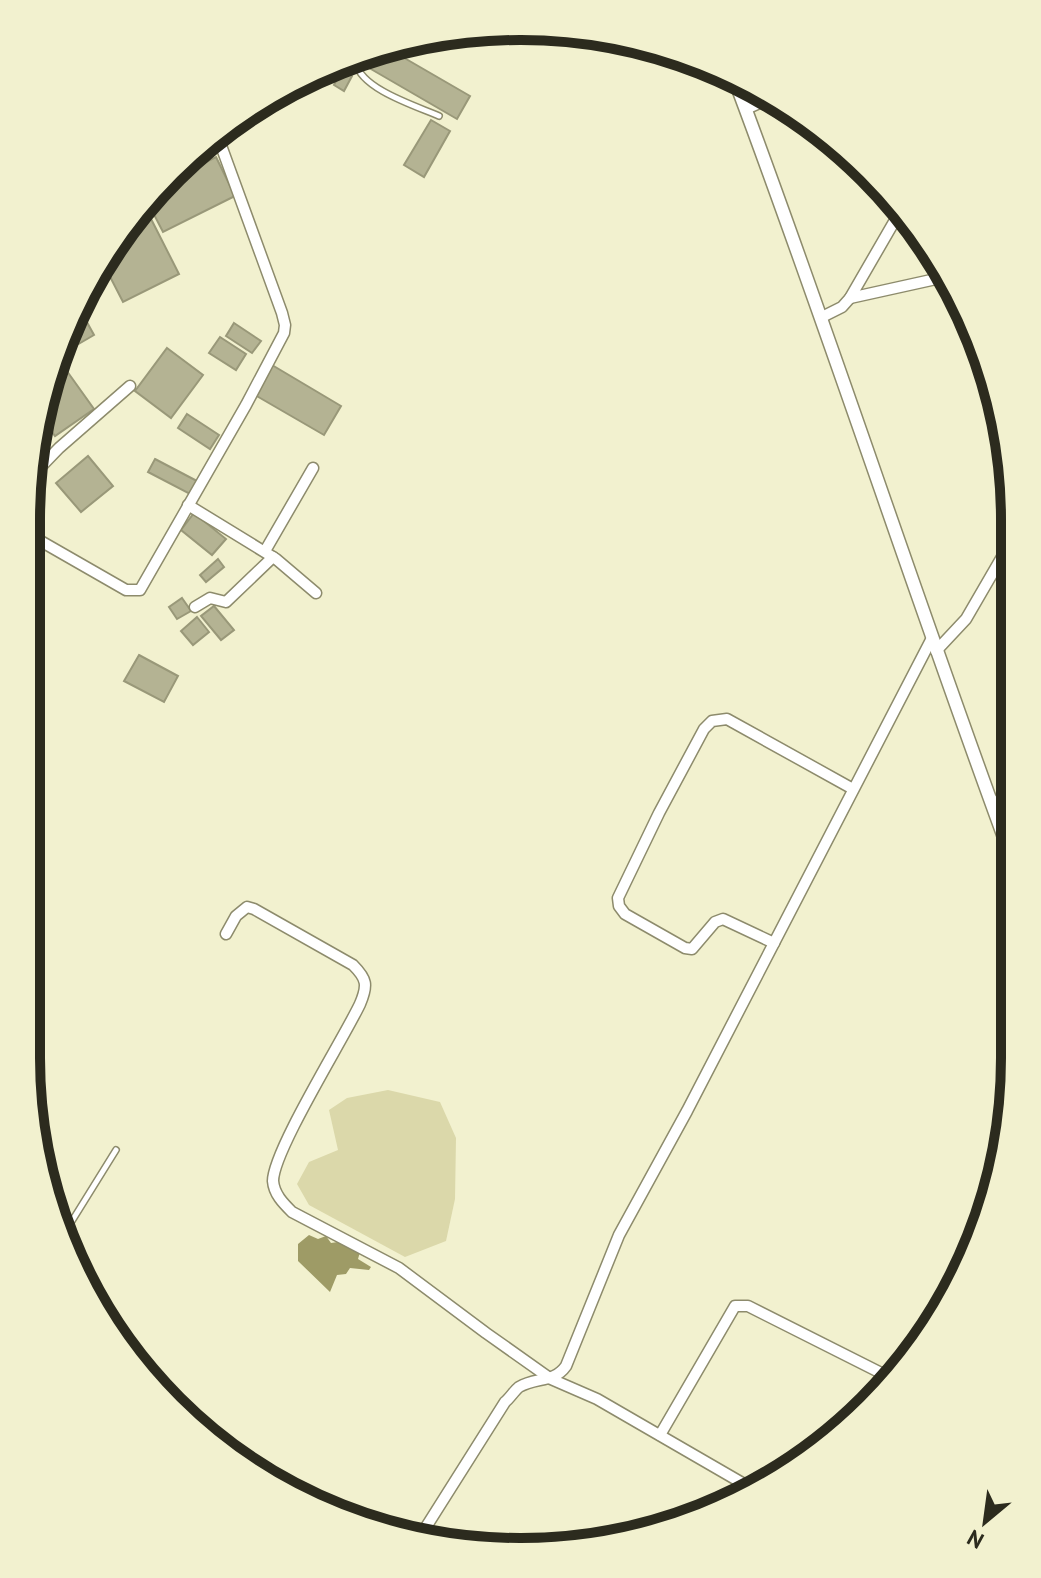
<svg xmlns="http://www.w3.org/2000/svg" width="1041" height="1578" font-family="'PT Sans',sans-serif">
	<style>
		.green { fill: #dbd8aa }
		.water { fill: #9e9b66 }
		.building { fill: #b4b393; stroke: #999879; stroke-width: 2 }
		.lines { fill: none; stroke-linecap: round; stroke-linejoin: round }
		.service-casing { stroke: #8d8b6c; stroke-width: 8 }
		.minor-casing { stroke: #8d8b6c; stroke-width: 13 }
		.tertiary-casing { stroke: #8d8b6c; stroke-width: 15 }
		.service { stroke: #fff; stroke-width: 5 }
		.minor { stroke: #fff; stroke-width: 10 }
		.tertiary { stroke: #fff; stroke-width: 12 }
		.rim { fill: none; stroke: #2c2b1e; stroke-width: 10 }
	</style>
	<rect width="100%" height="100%" fill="#f2f1cf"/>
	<polygon class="green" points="388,1090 440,1102 456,1138 455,1199 446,1241 405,1257 309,1205 297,1184 309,1162 338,1150 329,1110 347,1098"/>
	<polygon class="water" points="309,1235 318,1239 326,1236 331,1243 338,1242 360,1252 358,1259 371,1267 369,1270 350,1268 346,1274 337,1275 330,1292 298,1261 298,1244"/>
	<g class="building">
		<polygon points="394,52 470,96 457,119 364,65 367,60"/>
		<polygon points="342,70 352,76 344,91 334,85"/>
		<polygon points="431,120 450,131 424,177 404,165"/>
		<polygon points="216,157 235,196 163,232 146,199 149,194 162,184"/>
		<polygon points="147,211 179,274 123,302 103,263 133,219"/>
		<polygon points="78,306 94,335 63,353 75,307"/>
		<polygon points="234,323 261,341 252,353 226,336"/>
		<polygon points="220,337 246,354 236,370 209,353"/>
		<polygon points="167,348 203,375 171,418 135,391"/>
		<polygon points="59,360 94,409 55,436 42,418"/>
		<polygon points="272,365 341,406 324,435 255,395"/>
		<polygon points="187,414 219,435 210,449 178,428"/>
		<polygon points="40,423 50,439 32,450"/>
		<polygon points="88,456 113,486 81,512 56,483"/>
		<polygon points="155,459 197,481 190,494 148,472"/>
		<polygon points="194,513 226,539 212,555 181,530"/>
		<polygon points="218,559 224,567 206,582 200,575"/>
		<polygon points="182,598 191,611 177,619 169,607"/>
		<polygon points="214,606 234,630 221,640 201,616"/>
		<polygon points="197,617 209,632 193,645 181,631"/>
		<polygon points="139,655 178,676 164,702 124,681"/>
	</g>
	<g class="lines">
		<g class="service-casing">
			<g id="service">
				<path d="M356 63C361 89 416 106 439 116"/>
				<polyline points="993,805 1013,772"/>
				<polyline points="62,1237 116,1150"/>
			</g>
		</g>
		<g class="minor-casing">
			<g id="minor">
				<polyline points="487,27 491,27"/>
				<polyline points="746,109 764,101"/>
				<polyline points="850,298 945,277"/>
				<polyline points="822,317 842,307 850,298 898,215"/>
				<polyline points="30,478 59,448 130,386"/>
				<polyline points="188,505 276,559 316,593"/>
				<polyline points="30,535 126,590 140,590 246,405 284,333 285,325 282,313 219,140"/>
				<polyline points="265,551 313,468"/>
				<polyline points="195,607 210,598 226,602 273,557"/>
				<polyline points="936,651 966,619 1013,538"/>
				<path d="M226 934 236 916 247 907 254 909 353 965C367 979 368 985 360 1004 344 1038 273 1151 273 1181 274 1194 283 1203 292 1212L399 1268 486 1333 551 1379 597 1399 756 1491"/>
				<polyline points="774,943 723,919 715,922 692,949 685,948 625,914 619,906 618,898 659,813 704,729 712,721 727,719 853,789"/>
				<polyline points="660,1435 735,1306 748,1306 895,1380"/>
				<path d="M421 1535 505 1402C510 1398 514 1391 519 1387 536 1377 554 1383 566 1366L619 1235 687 1111 932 638"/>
			</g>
		</g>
		<g class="tertiary-casing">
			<path id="tertiary" d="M737 86C833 342 917 603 1012 859"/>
		</g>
		<use href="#service" class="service"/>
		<use href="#minor" class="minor"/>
		<use href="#tertiary" class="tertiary"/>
	</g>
	<path d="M0 0H1041V1578H0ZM520 40H521A480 480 0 0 1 1001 520V1058A480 480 0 0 1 521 1538H520A480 480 0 0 1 40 1058V520A480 480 0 0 1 520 40Z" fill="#f2f1cf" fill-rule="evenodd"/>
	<path class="rim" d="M520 40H521A480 480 0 0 1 1001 520V1058A480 480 0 0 1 521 1538H520A480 480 0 0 1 40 1058V520A480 480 0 0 1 520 40Z"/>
	<g transform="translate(985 1522) rotate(209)" stroke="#f2f1cf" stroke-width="6" paint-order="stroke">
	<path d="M0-6L14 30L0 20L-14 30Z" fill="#2c2b1e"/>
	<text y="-12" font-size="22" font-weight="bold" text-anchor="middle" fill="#2c2b1e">N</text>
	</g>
</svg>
